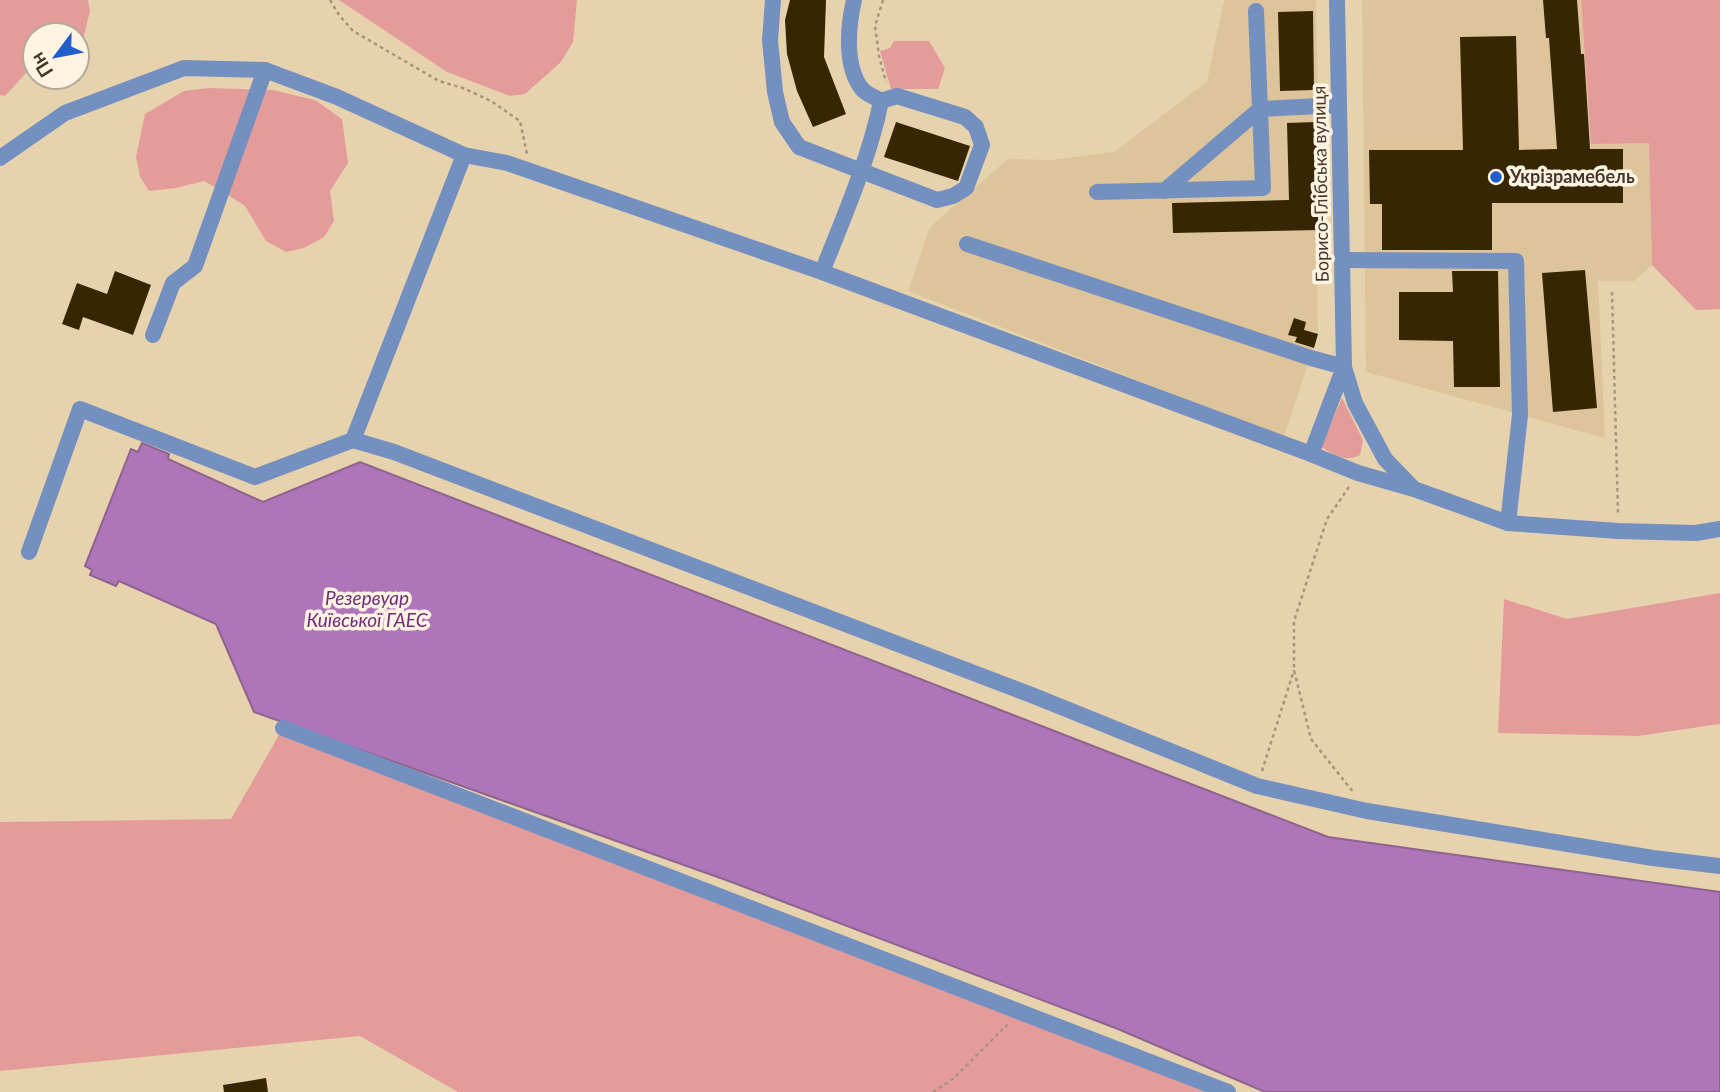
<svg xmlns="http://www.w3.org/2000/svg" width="1720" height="1092" font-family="Lato,sans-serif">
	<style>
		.built { fill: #ddc49a }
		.green { fill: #e49c9b }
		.water { fill: #ae76b9; stroke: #8e648e; stroke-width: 2 }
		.building { fill: #362604 }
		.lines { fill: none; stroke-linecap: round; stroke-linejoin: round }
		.path { stroke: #a6967b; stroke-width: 2.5; stroke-dasharray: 3.5 3.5; stroke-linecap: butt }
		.minor { stroke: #7490c0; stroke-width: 16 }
		.poi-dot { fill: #205ecb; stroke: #fff4e2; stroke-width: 2.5 }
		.labels { text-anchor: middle; stroke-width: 7; stroke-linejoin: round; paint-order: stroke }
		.poi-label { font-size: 18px; font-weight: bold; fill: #42392b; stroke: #fff4e2; text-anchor: start }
		.street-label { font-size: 18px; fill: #42392b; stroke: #fff4e2 }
		.water-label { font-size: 19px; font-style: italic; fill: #702b7d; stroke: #fff4e2 }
	</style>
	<rect width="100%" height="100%" fill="#e7d2ae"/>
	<g class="built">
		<polygon points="1224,0 1316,0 1318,106 1319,230 1316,230 1318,334 1284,437 908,291 930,227 1008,159 1050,160 1114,152 1207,82"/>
		<polygon points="1362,0 1581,0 1591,143 1649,143 1652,265 1634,281 1598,281 1605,438 1366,372"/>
	</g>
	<g class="green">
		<polygon points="0,0 88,0 90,11 83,40 77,43 77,35 35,35 35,67 26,73 5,96 0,95"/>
		<polygon points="339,0 577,0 573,42 561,62 525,94 510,96 447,72"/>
		<polygon points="1581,0 1720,0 1720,309 1696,310 1652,265 1649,143 1591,144"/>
		<polygon points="894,41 929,41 945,68 938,89 891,89 880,51 890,48"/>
		<polygon points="208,88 273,90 315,100 342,119 348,163 330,191 334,221 324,237 304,248 286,252 266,241 245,206 220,190 204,181 176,188 149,191 140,177 136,157 145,114 184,91"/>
		<path d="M1342 398 1363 440 1360 455C1345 463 1335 455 1321 447Z"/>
		<polygon points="1720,593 1720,724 1638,736 1498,733 1504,599 1567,619"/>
		<polygon points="283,728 1228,1092 458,1092 360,1036 0,1071 0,822 231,819"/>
	</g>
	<polygon class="water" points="142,443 169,454 168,459 263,502 360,462 1328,837 1720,892 1720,1092 1265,1092 1118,1029 726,880 254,712 216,624 119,581 116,586 90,575 92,570 85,566 131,449 138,452"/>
	<g class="building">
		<polygon points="790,0 826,0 824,57 846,114 813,127 797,91 787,54 785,20"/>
		<polygon points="1543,0 1577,0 1581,54 1584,54 1590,149 1623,149 1623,203 1492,203 1492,250 1382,250 1382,204 1370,204 1369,150 1463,150 1460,37 1516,36 1519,150 1557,149 1549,38 1546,38"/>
		<polygon points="1313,11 1314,90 1280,91 1278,12"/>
		<polygon points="896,122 970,146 958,181 884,157"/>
		<polygon points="1316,122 1319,230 1173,233 1172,203 1289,200 1287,123"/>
		<polygon points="1585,270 1597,408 1553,412 1542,273"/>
		<polygon points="115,271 151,285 133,335 83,317 79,330 62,324 77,283 107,294"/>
		<polygon points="1452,271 1498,271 1500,387 1454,387 1453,341 1399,340 1399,292 1453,292"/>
		<polygon points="1294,318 1306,322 1304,330 1318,334 1314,348 1295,342 1297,337 1288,335"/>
		<polygon points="266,1078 268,1092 224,1092 223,1085"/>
	</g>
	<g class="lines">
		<g class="path">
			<polyline points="330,0 339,15 353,31 439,81 463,88 491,101 520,121 527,154"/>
			<polyline points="883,0 875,26 879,56 886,82"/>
			<polyline points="1612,292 1618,514"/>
			<polyline points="1349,487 1327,519 1294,621 1294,670 1311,739 1353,792"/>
			<polyline points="1262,771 1294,670"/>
			<polyline points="933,1092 953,1079 1008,1024"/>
		</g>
		<g class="minor">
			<polyline points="773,0 770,40 775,92 782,122 799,147 937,200 953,196 966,188 982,145 976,127 965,117 897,96 881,101"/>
			<polyline points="1337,0 1344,367 1355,403 1385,459 1413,488"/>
			<polyline points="0,158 65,113 184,68 265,70 337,97 464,155 507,163 822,272 1311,454 1358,473 1414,489 1508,523 1618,531 1696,533 1720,529"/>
			<polyline points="1164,191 1260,109 1256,11"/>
			<polyline points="1097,192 1263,188 1260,109 1339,105"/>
			<polyline points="967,244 1311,358 1344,367 1311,454"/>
			<polyline points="1342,260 1516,261 1520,415 1508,523"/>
			<path d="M822 272C843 219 870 157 881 101 875 97 866 94 862 89 844 66 848 26 854 0"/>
			<polyline points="153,335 173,283 195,266 265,70"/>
			<polyline points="353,440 394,452 1034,696 1257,786 1367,811 1653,858 1720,866"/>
			<polyline points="29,552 80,409 255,477 353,440 464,155"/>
			<polyline points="283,728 1228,1092"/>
		</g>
	</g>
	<circle class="poi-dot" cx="1496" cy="177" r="7"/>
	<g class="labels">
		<g class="poi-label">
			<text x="1510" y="183">Укрізрамебель</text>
		</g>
		<g class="street-label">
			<text transform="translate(1321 184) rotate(-91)" y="6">Борисо-Глібська вулиця</text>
		</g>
		<g class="water-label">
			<text x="367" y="605">Резервуар<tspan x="367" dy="22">Київської ГАЕС</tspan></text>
		</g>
	</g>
	<g transform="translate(56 56) rotate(238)"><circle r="33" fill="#fff4e2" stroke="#b3a999" stroke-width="2"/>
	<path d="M0-5L12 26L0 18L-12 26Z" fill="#205ecb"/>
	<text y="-10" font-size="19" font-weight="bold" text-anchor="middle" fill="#42392b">Пн</text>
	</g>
</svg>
